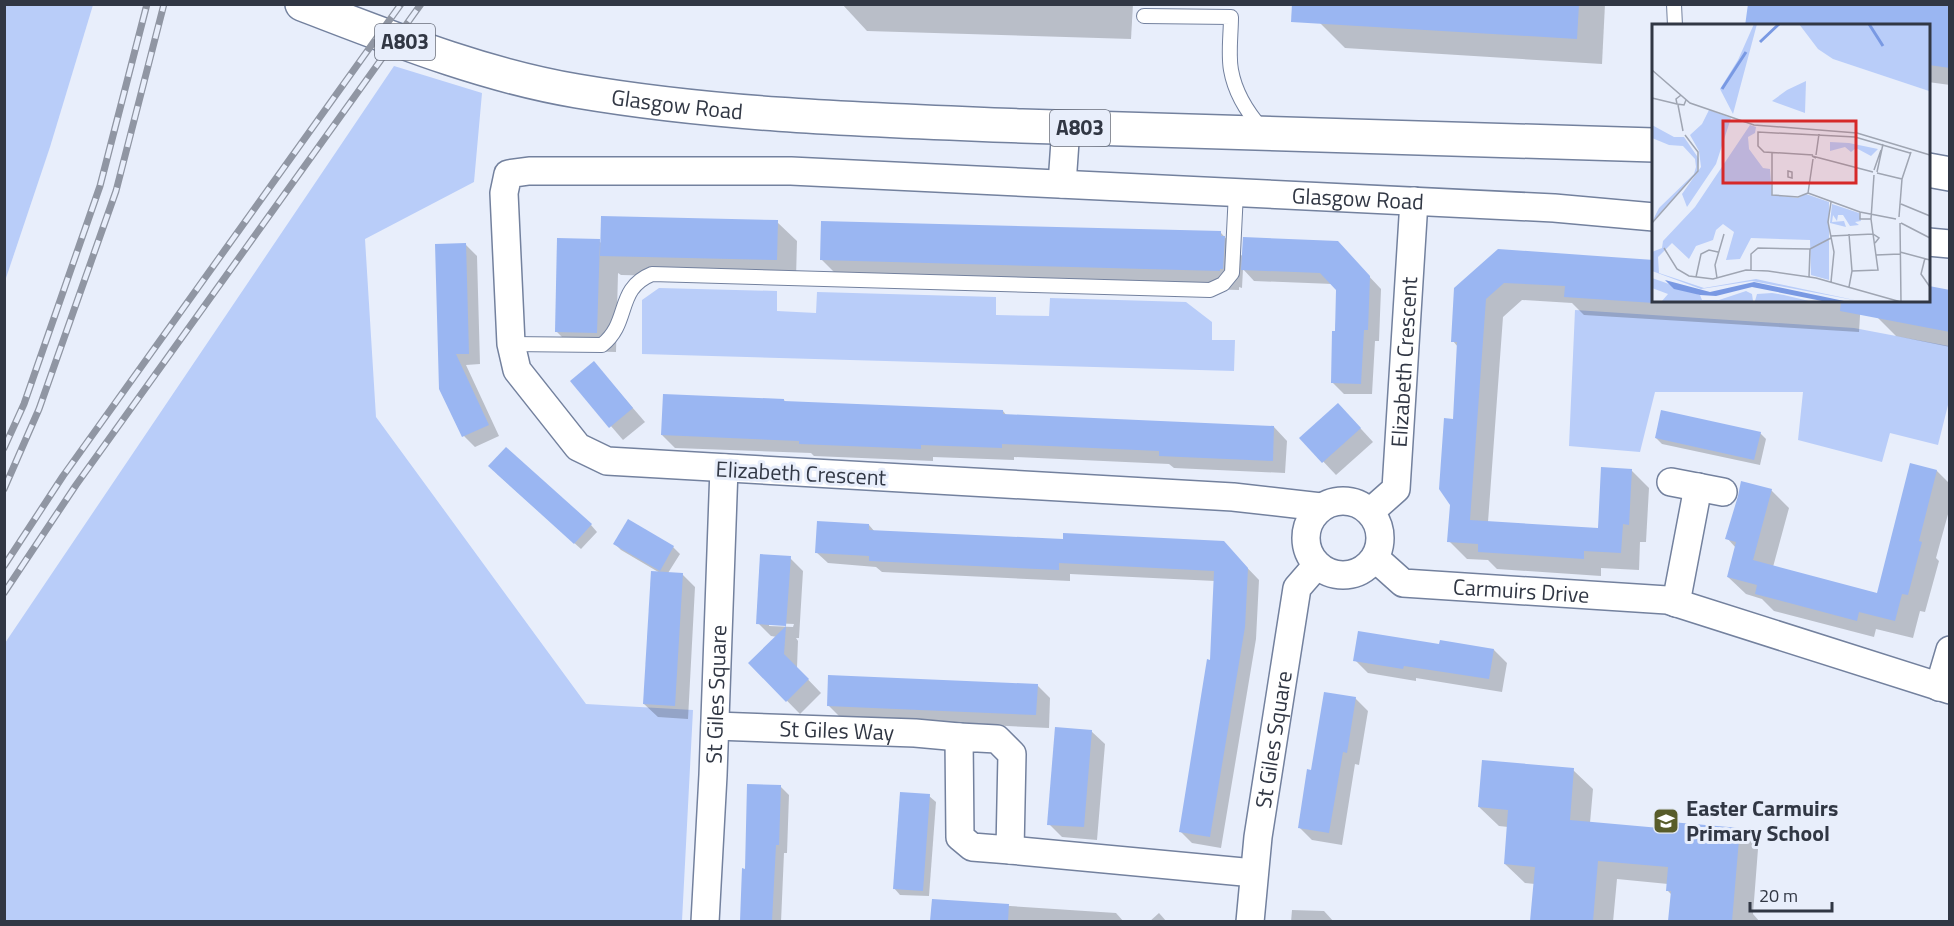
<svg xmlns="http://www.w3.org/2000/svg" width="1954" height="926" font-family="'Titillium Web',sans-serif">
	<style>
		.green { fill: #b9cdf9 }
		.shadow { fill: #0003; fill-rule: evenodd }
		.building { fill: #9ab6f2 }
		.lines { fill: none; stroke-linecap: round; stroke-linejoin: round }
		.lane-casing { stroke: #73819e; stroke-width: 16 }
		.street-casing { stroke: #73819e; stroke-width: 30 }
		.primary-casing { stroke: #73819e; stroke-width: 36 }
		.lane { stroke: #fff; stroke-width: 14 }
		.street { stroke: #fff; stroke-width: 27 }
		.primary { stroke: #fff; stroke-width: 33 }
		.rail-casing { stroke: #9096a3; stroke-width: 7 }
		.rail { stroke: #e8eefb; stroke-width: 4.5; stroke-dasharray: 14; stroke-linecap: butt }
		.labels { text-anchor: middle; stroke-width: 6; stroke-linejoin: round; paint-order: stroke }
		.shield { fill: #e8eefb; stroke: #686e7b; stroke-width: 1.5 }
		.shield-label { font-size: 21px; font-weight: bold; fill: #313744 }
		.street-label { font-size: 22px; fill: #313744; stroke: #e8eefb }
		.poi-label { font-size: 22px; font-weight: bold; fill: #313744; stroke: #e8eefb; text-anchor: start }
		.inset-river { fill: none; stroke: #7999e3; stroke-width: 3 }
		.inset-road { fill: none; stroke: #9fa5b2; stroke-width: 1.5 }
		.view { fill: #d62828; fill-opacity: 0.15; stroke: #d62828; stroke-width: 3 }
		.inset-edge { fill: none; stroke: #313744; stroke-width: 3 }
	</style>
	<rect width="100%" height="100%" fill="#e8eefb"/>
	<g class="green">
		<polygon points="5,4 93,5 50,147 5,281"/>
		<polygon points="394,66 482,93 474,182 365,239 376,417 586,704 693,710 682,921 5,921 5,643"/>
		<polygon points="659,288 777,291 777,311 816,313 817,292 996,297 996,315 1049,316 1050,298 1186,302 1212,322 1212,340 1235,340 1234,371 642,354 642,300"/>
		<polygon points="1575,310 1854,328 1949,346 1949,401 1938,445 1890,433 1882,462 1798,440 1803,392 1655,392 1640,452 1569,446"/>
	</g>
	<g class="shadow">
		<polygon points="842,4 1133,4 1131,39 867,31"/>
		<polygon points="1322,4 1605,4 1602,64 1345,48 1320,23"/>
		<polygon points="1950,4 1950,85 1928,82 1928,26"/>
		<polygon points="777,222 797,241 796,279 621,275 618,273 616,352 576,351 556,331 599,241 601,243"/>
		<polygon points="1221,233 1243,257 1349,255 1381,289 1379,341 1375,341 1372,394 1344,394 1332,382 1338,289 1333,284 1254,281 1243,269 1242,288 1239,287 1239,290 841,279 821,259"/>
		<polygon points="466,245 477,256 480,364 466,365 499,436 475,447 464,436 441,388"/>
		<polygon points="1654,261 1654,300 1861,300 1859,332 1584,315 1572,303 1522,300 1503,317 1488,522 1599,530 1631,470 1649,488 1646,542 1640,542 1639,570 1601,568 1601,576 1497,569 1488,560 1467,559 1449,541 1458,347 1453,341 1456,289"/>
		<polygon points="1928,287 1950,291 1950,347 1896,336 1877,317 1880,300 1928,300"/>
		<polygon points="594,363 645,422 623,440 572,381"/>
		<polygon points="784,400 786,403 1003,411 1007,416 1274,427 1287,441 1285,473 1174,468 1169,464 1014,457 1014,460 933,457 933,461 814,456 811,453 675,448 662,435"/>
		<polygon points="1351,418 1373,442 1336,475 1301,438"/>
		<polygon points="1760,433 1766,439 1760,465 1662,444 1656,438"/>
		<polygon points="1911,465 1937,471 1950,484 1950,507 1936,558 1939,561 1925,612 1920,611 1913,638 1876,629 1874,637 1774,611 1762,599 1746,594 1728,577 1736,548 1727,538 1771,490 1789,508 1773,567 1878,595"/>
		<polygon points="496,473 591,525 597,532 581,549"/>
		<polygon points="628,521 673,547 680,554 668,573 682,574 695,587 688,719 658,717 644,704 660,573 621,550 615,544"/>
		<polygon points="869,525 875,532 1235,555 1259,580 1256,639 1221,848 1192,843 1180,831 1211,661 1215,581 1070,574 1070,581 882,572 876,567 828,563 816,552"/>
		<path d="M790 558 803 571 799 638H796L798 641 797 668 821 693 800 714 750 663 777 637 771 636 758 623ZM769 623 794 624 793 627 769 626Z"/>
		<polygon points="1441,646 1494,650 1507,663 1502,692 1416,678 1416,681 1368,673 1355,660"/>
		<polygon points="1037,685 1050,698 1049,728 841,718 828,705"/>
		<polygon points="1355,698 1368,711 1359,765 1355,764 1342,845 1312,840 1299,827 1312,771"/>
		<polygon points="1091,731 1105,744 1097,840 1062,837 1049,824"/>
		<polygon points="1573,770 1593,789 1590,823 1672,830 1739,829 1758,849 1753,914 1760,922 1670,922 1672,895 1667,890 1668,884 1617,879 1613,922 1532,922 1535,884 1525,883 1505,864 1508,827 1499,826 1479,807"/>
		<polygon points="780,786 789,795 787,853 784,853 781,922 741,922 743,870 747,870"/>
		<polygon points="929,796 936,802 929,896 900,895 894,888"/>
		<polygon points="933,901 1116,913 1124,922 932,922"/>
		<polygon points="1292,910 1324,911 1334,922 1291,922"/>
		<polygon points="1159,913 1167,922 1149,922"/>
	</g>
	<g class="building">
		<polygon points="1292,4 1579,4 1577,39 1291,22"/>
		<polygon points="1748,4 1950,4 1950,68 1929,65 1929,26 1745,26"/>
		<polygon points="601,216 778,220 777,260 600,256"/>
		<polygon points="821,221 1221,231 1221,236 1225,236 1223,269 1220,269 1220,271 820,260"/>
		<polygon points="1243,237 1338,241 1370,276 1368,330 1364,330 1361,384 1331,383 1332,331 1335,331 1336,290 1320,273 1241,270"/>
		<polygon points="557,238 600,239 597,333 555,332"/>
		<polygon points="466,243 469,354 456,354 489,425 462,437 439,389 435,244"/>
		<polygon points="1498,249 1654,260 1654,303 1564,297 1565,286 1504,283 1486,299 1470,520 1598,528 1601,467 1632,469 1629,525 1623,524 1621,553 1584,551 1584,559 1524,555 1478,552 1478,544 1447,542 1450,505 1439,489 1444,418 1453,419 1457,342 1451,342 1454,288"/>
		<polygon points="1929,286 1950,290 1950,332 1840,311 1841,300 1929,300"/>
		<polygon points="594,361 633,408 609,428 570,381"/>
		<polygon points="663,394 784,399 784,401 1003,410 1003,414 1274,426 1273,461 1159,456 1159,451 1002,444 1002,448 921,445 921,449 799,444 799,441 661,435"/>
		<polygon points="1338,403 1361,428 1322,463 1299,438"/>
		<polygon points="1661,410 1761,432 1754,460 1655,438"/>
		<polygon points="506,447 592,524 574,544 488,466"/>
		<polygon points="1910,463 1937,470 1919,541 1922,542 1908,595 1902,594 1895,621 1859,612 1857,621 1755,594 1757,585 1727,577 1736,542 1725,539 1738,496 1741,481 1772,489 1753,560 1877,593"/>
		<polygon points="628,519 674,546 660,571 613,544"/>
		<polygon points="817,521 869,524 869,530 1063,539 1063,533 1224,541 1248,568 1245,627 1210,837 1179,832 1207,659 1210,660 1214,571 1059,563 1059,570 869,561 869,556 815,553"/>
		<polygon points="760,554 791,556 786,626 756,624"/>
		<polygon points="651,571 683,573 675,706 643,704"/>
		<polygon points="786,626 784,654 809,679 786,702 748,663"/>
		<polygon points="1358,631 1439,644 1440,640 1494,649 1489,679 1404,666 1403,669 1353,661"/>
		<polygon points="828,675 1038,684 1036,715 827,706"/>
		<polygon points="1324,692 1356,697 1347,753 1343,752 1329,833 1298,828 1307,769 1311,770"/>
		<polygon points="1055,727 1092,730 1084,827 1047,825"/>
		<polygon points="1482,760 1574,768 1570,820 1671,829 1671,822 1740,828 1732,921 1668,921 1671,891 1666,891 1668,867 1598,861 1593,921 1530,921 1535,867 1504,864 1508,810 1478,807"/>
		<polygon points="747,784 781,785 779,845 776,845 772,921 740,921 742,868 745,869"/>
		<polygon points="900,792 930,794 923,891 893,889"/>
		<polygon points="932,899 1009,904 1008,921 930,921"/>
	</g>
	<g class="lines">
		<g class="lane-casing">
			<g id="lane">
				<polyline points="1674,4 1675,26"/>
				<path d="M1144 16 1231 17C1231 34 1228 54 1231 70 1235 93 1247 112 1262 129"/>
				<path d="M511 344 602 345C631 322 615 289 652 274L1210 290 1223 284 1232 273 1236 192"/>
			</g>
		</g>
		<g class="street-casing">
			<g id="street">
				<polyline points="1062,184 1066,127"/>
				<polyline points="1928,242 1950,244"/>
				<polyline points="1671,482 1723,492"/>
				<circle cx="1343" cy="538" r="37"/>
				<path id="s1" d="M1321 507 1233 497 607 461 578 447 517 370 511 344 504 193 508 174 529 171H791L1554 208 1654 217"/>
				<path id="s2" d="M1370 512 1396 489 1414 201"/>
				<path id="s3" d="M1375 558 1403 583 1667 600 1950 690"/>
				<polyline points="1676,603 1698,487"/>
				<polyline points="1939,687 1950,650"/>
				<path id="s4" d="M715 726 915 733 959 737"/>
				<polygon points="959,737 997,739 1012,754 1010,850 972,847 960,837"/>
				<polyline points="1010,850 1254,873"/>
				<path id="s5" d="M705 922 713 775 724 468"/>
				<path id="s6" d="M1250 922 1258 837 1297 588 1317 565"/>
			</g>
		</g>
		<g class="primary-casing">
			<g id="primary">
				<path id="s7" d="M302 4C391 38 482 75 577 91 724 116 873 120 1022 126 1232 134 1443 139 1654 145"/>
				<polyline points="1928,170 1950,174"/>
			</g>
		</g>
		<use href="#lane" class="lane"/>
		<use href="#street" class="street"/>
		<use href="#primary" class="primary"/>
		<g class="rail-casing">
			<g id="rail">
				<polyline points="4,448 24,404 100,186 147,4"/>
				<polyline points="4,489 39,409 116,191 164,4"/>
				<polyline points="4,566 63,476 401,4"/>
				<polyline points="4,593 76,485 421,4"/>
			</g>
		</g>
		<use href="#rail" class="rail"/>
	</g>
	<defs>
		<g id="school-square" transform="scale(1.35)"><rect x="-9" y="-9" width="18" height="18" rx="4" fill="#585c2a" stroke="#e8eefb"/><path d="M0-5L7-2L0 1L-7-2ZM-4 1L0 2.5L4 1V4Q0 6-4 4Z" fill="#fff"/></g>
	</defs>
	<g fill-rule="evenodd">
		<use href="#school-square" x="1666" y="821"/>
	</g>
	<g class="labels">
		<g class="shield">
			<rect x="375" y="24" width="60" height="36" rx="4.5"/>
			<rect x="1050" y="110" width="60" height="36" rx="4.5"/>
		</g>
		<g class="shield-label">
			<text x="405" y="49">A803</text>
			<text x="1080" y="135">A803</text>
		</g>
		<g class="street-label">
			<text dy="8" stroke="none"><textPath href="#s7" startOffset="390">Glasgow Road</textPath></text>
			<text dy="8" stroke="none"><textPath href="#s1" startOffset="1894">Glasgow Road</textPath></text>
			<text dy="8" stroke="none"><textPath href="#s2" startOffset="162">Elizabeth Crescent</textPath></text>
			<text transform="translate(801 473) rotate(3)" y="8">Elizabeth Crescent</text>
			<text dy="8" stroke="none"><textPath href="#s3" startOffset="156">Carmuirs Drive</textPath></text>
			<text dy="8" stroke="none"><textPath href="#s5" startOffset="228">St Giles Square</textPath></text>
			<text dy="8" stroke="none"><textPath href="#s4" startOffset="122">St Giles Way</textPath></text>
			<text dy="8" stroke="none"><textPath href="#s6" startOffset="184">St Giles Square</textPath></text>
		</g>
		<g class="poi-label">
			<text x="1686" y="816">Easter Carmuirs<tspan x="1686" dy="25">Primary School</tspan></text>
		</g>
	</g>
	<g transform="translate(1652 24)">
		<rect width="278" height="278" fill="#e8eefb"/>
		<path d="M102 0H105L81 90 68 65 86 36ZM147 0H277V67L181 35 166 25ZM154 57 153 89 120 77 135 66ZM57 86 79 94 64 140 35 183 30 170 49 143 47 127 38 111 50 100ZM0 101 22 113H32L47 135 45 148 0 198 7 184 42 150 44 143 43 135 31 122 17 121 0 114ZM98 101 104 103 103 109 96 113 97 125 111 144 118 145 120 171 146 174 154 170 177 178V256L159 251 158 216 99 214 88 235 74 236 82 208 71 200 64 206 61 216 44 222 37 235 20 219 6 233 7 249 52 264 104 255 207 277 100 257 49 265 0 247V228L10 224 11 217 43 183ZM178 118 197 119 226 125 219 132 204 124 199 128 193 123 178 127ZM180 180 207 189 209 197 203 198 207 201 198 202 191 191H186L185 197 181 191 180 198 192 197 194 203 178 199ZM0 254 48 271 50 276H67L94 267 100 270 101 277H10L16 270 0 264ZM120 269 132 271 157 277H103L105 270Z" fill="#b9cdf9"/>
		<path d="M13 256 58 268 102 258 192 277H170L100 263 64 272 48 271 22 265Z" fill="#7999e3"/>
		<path class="inset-river" d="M217 0 231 22M108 18 127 0M70 65 94 28"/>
		<path class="inset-road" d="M0 46 38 79 102 101 205 109 278 131M29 71 24 75 25 80 32 81 34 76M0 74 25 80M26 81 31 107M120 128V171L146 173 156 169M161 131 112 128 106 122V108L203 113 258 129M164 131 167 110M164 134 160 132 221 148M222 146 229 126M136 147 140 148V154L136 153ZM225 148 231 120M225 149 250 155M156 169 208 188 244 195M156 169 161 135M249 180 278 192M208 188V195H219M247 193 250 155 259 128M0 199 46 147V128L33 111M248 199 249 278M249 199 278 214M179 212 221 210 227 214 223 219M12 224 25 245 37 252 61 255 94 246 116 247 164 254 249 278M248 228 278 236M224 231 248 230M273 234 269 250 278 263M99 246V230L106 224 158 225 179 214M200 247 226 246 219 195 222 151M44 253 49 230 57 226 66 228M157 253 158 225M65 254 63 241 72 210M179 258 182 228 176 198 179 178M197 263 200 247 197 210"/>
		<path class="view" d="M71 97H204V159H71Z"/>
		<rect width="278" height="278" class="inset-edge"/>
	</g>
	<rect width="1954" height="926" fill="none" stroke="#313744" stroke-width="12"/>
	<path d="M1750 902v9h82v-9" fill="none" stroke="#313744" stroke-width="3"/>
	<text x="1759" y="902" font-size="18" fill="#313744" stroke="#e8eefb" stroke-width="4.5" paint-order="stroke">20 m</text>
</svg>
